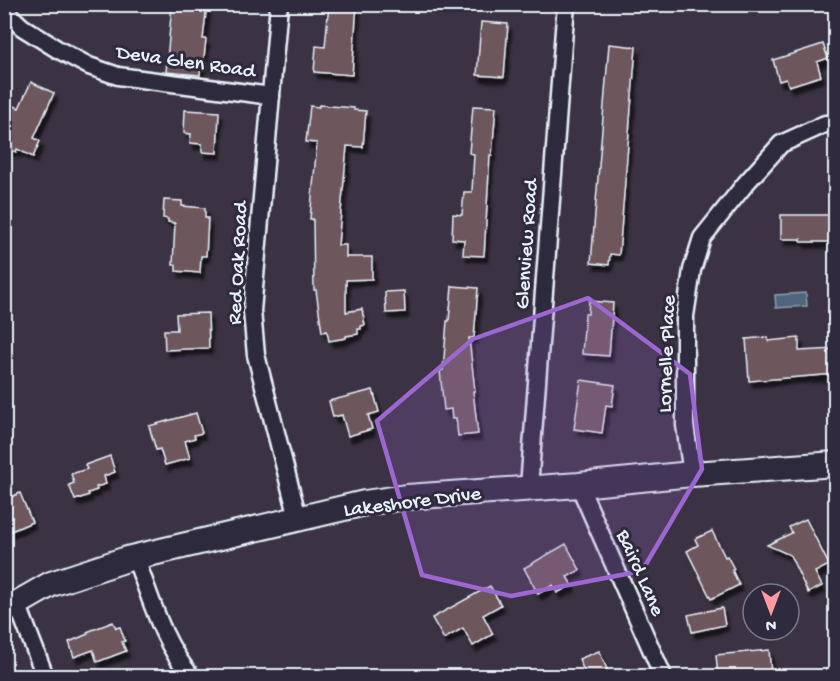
<svg xmlns="http://www.w3.org/2000/svg" width="840" height="681" font-family="'Gochi Hand',sans-serif">
	<style>
		.water { fill: #50667b; stroke: #8d9ead; stroke-width: 1.5 }
		.building { fill: #6d565c; stroke: #e8f1f8; stroke-width: 1.5; filter: url(#shadow) }
		.lines { fill: none; stroke-linecap: round; stroke-linejoin: round }
		.street-casing { stroke: #e8f1f8; stroke-width: 21 }
		.secondary-casing { stroke: #e8f1f8; stroke-width: 28 }
		.street { stroke: #2f2a3d; stroke-width: 16 }
		.secondary { stroke: #2f2a3d; stroke-width: 24 }
		.marked { fill: #9c67d0; fill-opacity: 0.2; stroke: #9c67d0; stroke-width: 4.5; stroke-linejoin: round }
		.labels { text-anchor: middle; stroke-width: 6; stroke-linejoin: round; paint-order: stroke }
		.street-label { font-size: 21px; fill: #e8f1f8; stroke: #2f2a3d }
	</style>
	<defs>
		<filter id="shadow"><feDropShadow dx="3.5" dy="6" stdDeviation="1.5" flood-color="#0009"/></filter>
	</defs>
	<rect width="100%" height="100%" fill="#3b3343"/>
	<filter id="ink" filterUnits="userSpaceOnUse"><feTurbulence type="fractalNoise" baseFrequency=".0167" numOctaves="2"/><feDisplacementMap in="SourceGraphic" scale="12" xChannelSelector="R" yChannelSelector="G"/><feConvolveMatrix kernelMatrix="1 2 1 2 8 2 1 2 1" color-interpolation-filters="sRGB"/></filter>
	<g filter="url(#ink)">
		<polygon class="water" points="806,293 807,306 776,308 775,295"/>
		<g class="building">
			<polygon points="172,4 207,4 203,39 206,39 203,66 201,66 200,75 166,72"/>
			<polygon points="329,4 357,4 352,75 314,72 316,46 325,47"/>
			<polygon points="481,22 508,24 504,77 477,75"/>
			<polygon points="609,44 636,47 619,255 610,254 609,265 591,263"/>
			<polygon points="823,44 828,58 817,62 821,76 789,86 786,79 779,81 773,60"/>
			<polygon points="31,82 54,93 34,138 40,141 33,157 17,149 16,152 4,147 4,114 9,104 19,108"/>
			<polygon points="319,105 354,108 354,110 366,111 363,147 347,146 338,245 346,245 346,257 372,257 372,279 346,280 346,312 362,309 365,325 361,326 361,329 358,329 358,334 346,336 346,338 329,341 327,331 322,332 316,290 314,290 313,219 310,219 317,143 306,142 310,106 319,107"/>
			<polygon points="473,106 496,107 492,155 490,155 484,256 463,255 464,240 452,239 453,214 462,215 464,192 472,192 474,154 469,153"/>
			<polygon points="185,110 219,112 217,153 202,152 202,144 190,143 191,134 184,133"/>
			<polygon points="164,200 182,201 182,206 205,208 205,218 208,218 206,256 201,256 200,273 176,271 176,265 173,265 175,223 168,222 168,219 163,218"/>
			<polygon points="781,215 836,215 836,242 801,242 801,239 781,239"/>
			<polygon points="452,286 478,288 474,338 469,338 475,391 473,391 478,434 458,436 456,418 452,419 451,409 444,410 440,371 443,370 447,321 449,321"/>
			<polygon points="404,291 405,312 386,313 385,292"/>
			<polygon points="589,301 613,303 609,356 582,354 585,314 588,314"/>
			<polygon points="208,313 209,348 165,350 164,330 177,330 176,314"/>
			<polygon points="768,337 768,341 799,338 799,351 836,349 836,374 749,381 746,339"/>
			<polygon points="581,380 615,385 612,406 606,405 602,433 574,429"/>
			<polygon points="373,390 379,412 368,415 372,429 348,436 342,415 333,417 329,401"/>
			<polygon points="196,413 202,433 194,435 195,438 185,441 190,458 165,465 160,449 156,450 149,426"/>
			<polygon points="110,456 115,472 104,476 106,484 96,487 97,490 88,493 89,495 75,500 69,485 74,483 71,474 87,469 85,465"/>
			<polygon points="20,493 32,522 4,534 4,500"/>
			<polygon points="806,519 829,565 815,572 822,586 808,593 790,555 767,545 792,533 789,527"/>
			<polygon points="712,531 725,557 727,556 734,569 732,570 739,585 711,599 687,551 698,545 695,539"/>
			<polygon points="566,544 580,570 567,577 572,585 557,593 553,585 538,594 524,568"/>
			<polygon points="490,586 501,605 483,615 493,634 473,646 463,628 444,639 432,618"/>
			<polygon points="722,608 725,625 692,632 688,615"/>
			<polygon points="113,622 116,628 120,627 125,641 122,642 126,651 97,662 93,650 74,657 69,642 88,634 87,632"/>
			<polygon points="769,650 771,674 744,676 718,676 716,655"/>
			<polygon points="599,651 610,676 586,676 579,659"/>
		</g>
		<g class="lines">
			<g class="street-casing">
				<g id="street">
					<polyline points="279,4 252,311 256,355 298,518"/>
					<polyline points="4,10 22,27 57,49 89,66 118,76 271,96"/>
					<polyline points="692,474 685,425 685,316 692,270 702,238 746,183 781,144 825,124 836,124"/>
					<polyline points="579,485 663,676"/>
					<polyline points="529,487 566,4"/>
					<path d="M135 557C151 598 162 642 191 676"/>
					<polyline points="17,603 45,676"/>
				</g>
			</g>
			<g class="secondary-casing">
				<polyline id="secondary" points="4,611 51,584 127,559 365,503 407,497 579,485 692,474 836,464"/>
			</g>
			<use href="#street" class="street"/>
			<use href="#secondary" class="secondary"/>
		</g>
	</g>
	<path class="marked" d="M588 298 690 374 702 469 642 571 511 596 422 575 377 421 473 339Z"/>
	<g class="labels">
		<g class="street-label">
			<text transform="translate(186 60) rotate(8)" y="7">Deva Glen Road</text>
			<text transform="translate(525 244) rotate(-86)" y="7">Glenview Road</text>
			<text transform="translate(236 263) rotate(-87)" y="7">Red Oak Road</text>
			<text transform="translate(665 354) rotate(-88)" y="7">Lornelle Place</text>
			<text transform="translate(412 500) rotate(-7)" y="7">Lakeshore Drive</text>
			<text transform="translate(642 572) rotate(66)" y="7">Baird Lane</text>
		</g>
	</g>
	<rect width="840" height="681" fill="none" stroke="#2f2a3d" stroke-width="24"/>
	<rect x="12" y="12" width="816" height="657" fill="none" stroke="#e8f1f8" stroke-width="2" filter="url(#ink)"/>
	<g transform="translate(771 612) rotate(180)"><circle r="28" fill="#2f2a3d" stroke="#797a88" stroke-width="1.5"/>
	<path d="M0-4.5L10 22L0 15L-10 22Z" fill="#ff9aa2"/>
	<text y="-9" font-size="16" font-weight="bold" text-anchor="middle" fill="#e8f1f8">N</text>
	</g>
</svg>
